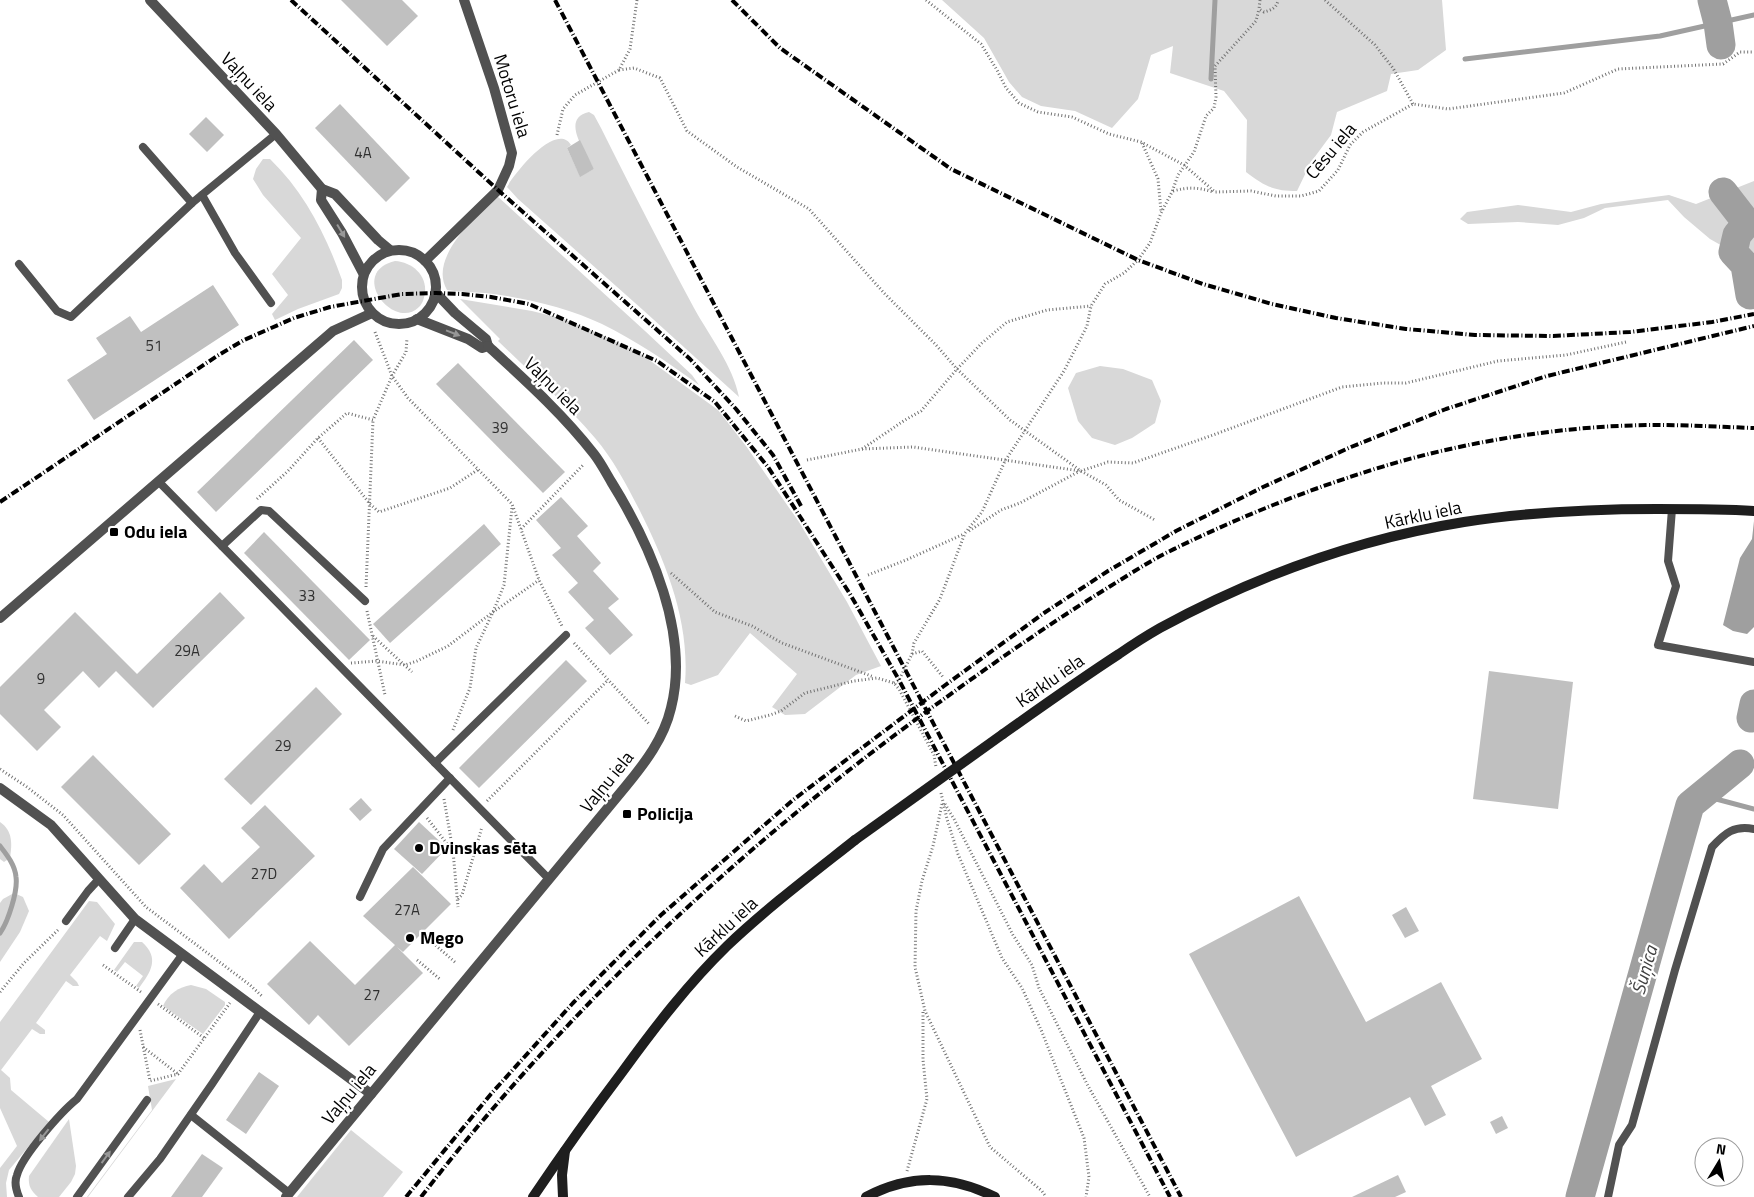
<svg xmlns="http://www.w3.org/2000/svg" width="1754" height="1197" font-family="'Titillium Web',sans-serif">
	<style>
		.green { fill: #d8d8d8 }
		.water { fill: #9f9f9f }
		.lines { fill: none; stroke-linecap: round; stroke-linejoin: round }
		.stream { stroke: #9f9f9f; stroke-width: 5 }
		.river { stroke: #9f9f9f; stroke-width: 29 }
		.building { fill: #c0c0c0 }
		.path { stroke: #737373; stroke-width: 3; stroke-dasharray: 1 2.5; stroke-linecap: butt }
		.lane { stroke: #515151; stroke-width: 8 }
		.street { stroke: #515151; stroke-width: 10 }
		.secondary { stroke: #1e1e1e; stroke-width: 10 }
		.rail { stroke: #000; stroke-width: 4; stroke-dasharray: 8 2.5 1 2.5; stroke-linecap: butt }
		.secondary-bridge { stroke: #1e1e1e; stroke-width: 10 }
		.oneway { fill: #979797 }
		.poi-dot { fill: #000; stroke: #fff; stroke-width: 2 }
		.labels { text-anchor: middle; stroke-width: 4.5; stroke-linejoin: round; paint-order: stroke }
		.number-label { font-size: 15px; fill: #303030 }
		.street-label { font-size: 18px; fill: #000; stroke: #fff }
		.poi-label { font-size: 18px; font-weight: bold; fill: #000; stroke: #fff; text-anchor: start }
		.water-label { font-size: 19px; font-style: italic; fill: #404040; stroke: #fff }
	</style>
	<rect width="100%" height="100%" fill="#fff"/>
	<g class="green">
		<path d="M942 0H1442L1446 50 1418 70 1391 74 1387 91 1337 112 1331 135 1311 162 1297 191C1274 191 1264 186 1246 172L1247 120 1224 91 1170 73 1173 46 1151 55 1138 99 1112 128 1075 111 1041 106 1022 97 1009 82 984 38Z"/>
		<path d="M589 112 594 115 601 128C631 188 662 249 694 308 710 337 733 366 739 397L643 310 518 199 507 187C514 174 556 121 571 145L567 148 580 176 594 169C587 153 559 119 589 112Z"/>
		<path d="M263 159H270C305 193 326 235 342 280V288L339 294 298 309 275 320 272 314 288 295 272 274 301 238 263 195 253 179 256 169Z"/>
		<polygon points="1754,181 1754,262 1745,265 1733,252 1710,239 1684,217 1668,200 1605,208 1584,218 1558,225 1518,222 1468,224 1460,219 1467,212 1518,205 1571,212 1601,204 1669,195 1696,204"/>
		<path d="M496 195 645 331 692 375 699 385C668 362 636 341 602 324 569 308 522 297 485 293 472 292 460 292 447 290 428 258 476 217 496 195Z"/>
		<path d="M395 261C412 262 427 275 425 293 424 298 423 303 419 307 394 332 347 273 395 261Z"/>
		<path d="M460 299 532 311 564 319 600 334 641 354 718 410 746 446 799 522 847 602 881 666 856 675 805 714 785 715 772 707 797 674 750 633 718 675 691 685 685 683C690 621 666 563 639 509 626 484 613 459 595 438 565 403 531 373 498 341L500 339Z"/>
		<polygon points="1100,366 1123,369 1152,380 1161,401 1155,423 1132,438 1115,445 1092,438 1078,421 1068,388 1076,373"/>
		<path d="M0 822C13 831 12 844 10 858L4 862 0 859Z"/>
		<polygon points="14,893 23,897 29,911 20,932 0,962 0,903 3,899"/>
		<polygon points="89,901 97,902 115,924 107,941 100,936 70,975 77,982 79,986 73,986 66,981 36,1023 45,1030 45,1034 40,1034 32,1029 1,1070 10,1078 11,1090 49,1122 9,1170 6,1183 7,1197 0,1197 0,1168 17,1146 0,1108 0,1022"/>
		<path d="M134 942H142C160 958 151 972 139 988L136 986 143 976 125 962 117 972 114 970Z"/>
		<path d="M191 985 206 989 225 1002V1005L203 1034 163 1006C168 994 179 987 191 985Z"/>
		<polygon points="176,1079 88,1197 87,1197 152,1110 148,1086"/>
		<path d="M69 1119 76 1166 75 1174 71 1182 59 1197H38C31 1191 28 1186 29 1176Z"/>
		<polygon points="351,1130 403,1172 383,1197 297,1197"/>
	</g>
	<polygon class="water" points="1754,521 1754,627 1747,634 1733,631 1723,625 1740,558 1752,539"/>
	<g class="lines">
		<g class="stream">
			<polyline points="1465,59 1660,36 1754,15"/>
			<polyline points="1211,79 1215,0"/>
			<polyline points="1747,223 1754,218"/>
			<polyline points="1701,795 1754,809"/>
			<path d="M0 846C7 855 15 865 16 877 18 891 8 922 0 933"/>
		</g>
		<g class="river">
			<polyline points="1712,0 1718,23 1721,45"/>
			<polyline points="1723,192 1747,223 1737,235 1733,252 1745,265 1750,295"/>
			<polyline points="1751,718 1754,704"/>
			<polyline points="1580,1197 1690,805 1740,764"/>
		</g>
	</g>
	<g class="building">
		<polygon points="341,0 402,0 418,16 387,46"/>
		<polygon points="340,104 410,178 386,202 315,128"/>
		<polygon points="206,117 224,135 207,152 189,134"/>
		<polygon points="580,140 594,169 580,177 567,148"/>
		<polygon points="213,285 239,325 94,420 67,380 107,354 96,338 130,316 141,332"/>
		<polygon points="354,340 373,360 216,512 197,492"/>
		<polygon points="458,363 565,472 543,493 436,384"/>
		<polygon points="561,497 588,526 577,536 601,563 593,571 619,599 608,608 633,635 610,655 585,628 594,620 568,592 578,583 552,555 561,548 536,520"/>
		<polygon points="484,524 501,544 390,643 373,624"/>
		<polygon points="264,532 370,640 349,660 244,553"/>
		<polygon points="220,592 245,618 153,708 116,671 99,688 83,671 44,710 61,727 37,751 0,714 0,687 75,612 137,674"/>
		<polygon points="566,660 587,681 479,788 459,768"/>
		<polygon points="1489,671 1573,682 1558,809 1473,799"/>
		<polygon points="316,687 342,714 251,805 224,779"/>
		<polygon points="93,755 171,834 139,865 61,787"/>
		<polygon points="361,798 372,810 360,821 349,809"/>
		<polygon points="265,805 315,856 229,939 180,888 204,864 222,883 260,847 241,828"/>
		<polygon points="419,822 447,848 422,874 394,849"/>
		<polygon points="413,867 451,904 403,952 397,947 423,973 349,1046 318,1015 309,1025 267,984 310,941 355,985 395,945 363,916"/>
		<polygon points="1299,896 1366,1022 1441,982 1482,1059 1431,1086 1446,1115 1425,1126 1410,1097 1296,1157 1189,954"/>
		<polygon points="1406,907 1419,931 1405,938 1392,915"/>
		<polygon points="259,1072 279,1086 246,1134 226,1120"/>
		<polygon points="1502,1116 1508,1128 1496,1134 1490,1122"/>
		<polygon points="202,1154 223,1168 202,1197 171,1197"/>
		<polygon points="1398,1175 1406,1192 1395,1197 1352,1197"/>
	</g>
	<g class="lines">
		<g class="path">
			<polyline points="926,0 981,44 997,70 1006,88 1019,103 1038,112 1072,117 1109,134 1141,142 1184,165 1215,192 1251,191 1276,196 1301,196 1319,191 1338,170 1350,145 1363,132 1413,104 1448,109 1564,93 1618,69 1723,64 1740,52 1754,52"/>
			<path d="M1260 0 1259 9 1264 12C1271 10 1277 8 1278 0"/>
			<polyline points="1325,0 1375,45 1393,68 1413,104"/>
			<polyline points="619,70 634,68 660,78 687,131 737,167 809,209 884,293 936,345 957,369 1010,420 1081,471 1106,485 1119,500 1155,520"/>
			<polyline points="557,135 563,109 575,95 619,70 630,49 637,0"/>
			<polyline points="1142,143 1158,179 1161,211"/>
			<path d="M1173 191C1188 187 1198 187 1213 192"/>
			<polyline points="375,332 392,376 408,398 512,504 539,580 562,626"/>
			<polyline points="318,438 370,504 379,512 450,488 479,469"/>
			<polyline points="862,449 913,447 1081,471 1108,462 1133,463 1213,435 1342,387 1383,383 1406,383 1498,361 1566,355 1626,342"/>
			<polyline points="807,460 862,449 905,420 921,411 957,369 982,343 1007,322 1047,310 1091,306"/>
			<polyline points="257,499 288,471 318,438 347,413 373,420 392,376 406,352 407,338"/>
			<polyline points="521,529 584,464"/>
			<polyline points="969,531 1001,510 1020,503 1080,471"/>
			<polyline points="671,573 715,612 752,626 782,643 874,677"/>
			<polyline points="868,575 906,560 964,534"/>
			<polyline points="366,587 373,420"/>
			<polyline points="367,611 385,695"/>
			<polyline points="373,636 412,672"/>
			<polyline points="574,643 650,725"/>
			<polyline points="912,654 914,643 940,599 965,533 982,512 1005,461 1064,371 1087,326 1091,306 1105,284 1124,273 1138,260 1150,243 1161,213 1172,192 1178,175 1194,152 1206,116 1214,108 1216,97 1215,66 1256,21 1259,9"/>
			<polyline points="351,663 377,661 405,665 417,661 448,646 493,612 539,580"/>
			<polyline points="894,683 899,680 912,654 922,651 943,677"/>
			<polyline points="735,716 746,721 770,715 781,711 805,693 854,681 877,678 894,683 899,689 934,755 936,767"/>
			<polyline points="453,730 470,688 476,648 493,612 504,585 512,507"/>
			<polyline points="0,769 27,787 63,815 146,907 250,985 263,997"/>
			<polyline points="941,793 947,819 958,854 1002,958 1022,988 1042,1032 1084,1138 1089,1177 1086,1197"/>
			<polyline points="444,799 453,851 458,907"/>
			<polyline points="487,801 608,680"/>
			<polyline points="942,804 933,846 922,881 916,911 915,967 925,1011 990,1147 1042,1191 1046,1197"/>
			<polyline points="945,804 954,819 1013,935 1032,965 1039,988 1087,1084 1150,1197"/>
			<polyline points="427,818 452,850"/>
			<polyline points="458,899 462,895 482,827"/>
			<polyline points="433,943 456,963"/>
			<polyline points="417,960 441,980"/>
			<polyline points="103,965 141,992"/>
			<polyline points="0,992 24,963 59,929"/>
			<polyline points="158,1004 204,1038"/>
			<polyline points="140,1030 150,1081 178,1074 230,1003"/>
			<polyline points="143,1047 178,1074"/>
			<polyline points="907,1171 927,1099 923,1060 923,1010"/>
		</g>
		<g class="lane">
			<polyline points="143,147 192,203"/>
			<polyline points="202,195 235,253 271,303"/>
			<polyline points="19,264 57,311 71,317 192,203 276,134"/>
			<polyline points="159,482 549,879"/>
			<polyline points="1672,509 1668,561 1676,586 1658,645 1754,662"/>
			<polyline points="222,546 261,510 269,511 365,601"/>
			<polyline points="435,763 566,635"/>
			<polyline points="360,897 383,849 450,778"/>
			<polyline points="66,921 88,891 99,879"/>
			<polyline points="115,948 135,919"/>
			<polyline points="191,1115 289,1193"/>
			<path d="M19 1197C16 1190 14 1182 17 1175 22 1156 61 1112 77 1099L182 955"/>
			<polyline points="77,1197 147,1100"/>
			<polyline points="128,1197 160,1159 212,1084 260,1012"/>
			<path d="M1608 1197 1619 1145 1632 1125 1675 970 1712 847C1725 833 1734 825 1754 829"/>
		</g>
		<g class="street">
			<polyline points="150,0 276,134 322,189 335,194 378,240 390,250"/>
			<polyline points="322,189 321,200 342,233 363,273"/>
			<circle cx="399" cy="287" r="37"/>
			<polyline points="425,261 498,190 509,166 512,153 494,88 464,0"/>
			<polyline points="436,293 455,313 486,339 488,346"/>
			<polyline points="417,319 468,339 482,348 488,346"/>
			<polyline points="0,618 333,331 372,313"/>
			<polyline points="0,788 51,825 135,919 371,1094"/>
			<path d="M286 1197 626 786C645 763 664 738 671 708 690 634 651 546 612 483 606 473 601 463 594 454 563 414 525 380 488 346"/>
		</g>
		<g class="secondary">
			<path d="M1003 734C1041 707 1079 680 1119 654 1132 645 1146 636 1160 628 1254 577 1358 539 1464 522 1528 512 1593 509 1657 509 1689 509 1722 509 1754 511"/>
			<path d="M533 1197C562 1154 592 1112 623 1071 655 1027 688 984 727 946 767 908 812 874 855 840"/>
			<polyline points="563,1197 562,1175 565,1151"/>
			<path d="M866 1197C910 1174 951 1175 995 1197"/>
		</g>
		<g class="rail">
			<polyline points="291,0 498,190 690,359 736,409 773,455 801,506"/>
			<polyline points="555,0 1181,1197"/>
			<polyline points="732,0 780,48 951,169 1138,260 1203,284 1272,304 1336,318 1406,329 1475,335 1553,336 1630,332 1712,322 1754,314"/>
			<polyline points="0,502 217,356 244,340 294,318 330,307 402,294 436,293 462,294 491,297 529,304 657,361 715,402 768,467 850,594 899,680 1170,1197"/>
			<polyline points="406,1197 491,1094 573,1003 661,915 793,800 944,686 1044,613 1108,571 1176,531 1263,487 1351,447 1446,409 1547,376 1754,326"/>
			<path d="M421 1197C566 1009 738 849 930 709 988 667 1047 625 1109 587 1127 576 1145 564 1164 554 1236 518 1311 488 1388 465 1473 440 1569 425 1658 425 1690 425 1722 427 1754 428"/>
		</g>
		<polyline class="secondary-bridge" points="855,840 1003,734"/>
	</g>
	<defs><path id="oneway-solid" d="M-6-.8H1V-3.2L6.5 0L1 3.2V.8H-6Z" transform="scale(1.25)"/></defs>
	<g class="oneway">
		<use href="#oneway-solid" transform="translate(341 231) rotate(59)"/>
		<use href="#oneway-solid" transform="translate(453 333) rotate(21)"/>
		<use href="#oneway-solid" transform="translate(44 1135) rotate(128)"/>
		<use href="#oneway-solid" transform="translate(106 1157) rotate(-54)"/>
	</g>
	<g class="poi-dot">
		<rect x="109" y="527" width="10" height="10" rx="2.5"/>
		<rect x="622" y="809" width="10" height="10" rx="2.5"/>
		<circle cx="419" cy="848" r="5"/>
		<circle cx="410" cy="938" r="5"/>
	</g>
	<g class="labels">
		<g class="number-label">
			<text x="363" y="158">4A</text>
			<text x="154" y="351">51</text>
			<text x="500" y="433">39</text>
			<text x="307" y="601">33</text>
			<text x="187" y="656">29A</text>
			<text x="41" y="684">9</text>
			<text x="283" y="751">29</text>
			<text x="264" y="879">27D</text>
			<text x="407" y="915">27A</text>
			<text x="372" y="1000">27</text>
		</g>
		<g class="street-label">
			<text transform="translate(249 82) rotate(47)" y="6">Vaļņu iela</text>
			<text transform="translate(512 96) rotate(73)" y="6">Motoru iela</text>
			<text transform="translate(1331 151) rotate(-50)" y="6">Cēsu iela</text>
			<text transform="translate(553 386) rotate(45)" y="6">Vaļņu iela</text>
			<text transform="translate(1423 515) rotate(-12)" y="6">Kārklu iela</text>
			<text transform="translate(1050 681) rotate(-35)" y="6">Kārklu iela</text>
			<text transform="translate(607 782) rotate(-51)" y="6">Vaļņu iela</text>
			<text transform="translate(726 927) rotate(-43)" y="6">Kārklu iela</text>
			<text transform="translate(349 1094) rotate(-50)" y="6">Vaļņu iela</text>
		</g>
		<g class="poi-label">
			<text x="124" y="538">Odu iela</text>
			<text x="637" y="820">Policija</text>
			<text x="429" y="854">Dvinskas sēta</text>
			<text x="420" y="944">Mego</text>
		</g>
		<g class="water-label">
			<text transform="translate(1644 970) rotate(-74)" y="7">Šuņica</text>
		</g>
	</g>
	<g transform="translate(1719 1162) rotate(10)"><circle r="24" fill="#ffffff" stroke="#999999"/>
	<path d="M0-4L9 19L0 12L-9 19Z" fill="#000000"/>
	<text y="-8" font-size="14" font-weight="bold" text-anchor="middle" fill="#000000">N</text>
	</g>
</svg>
